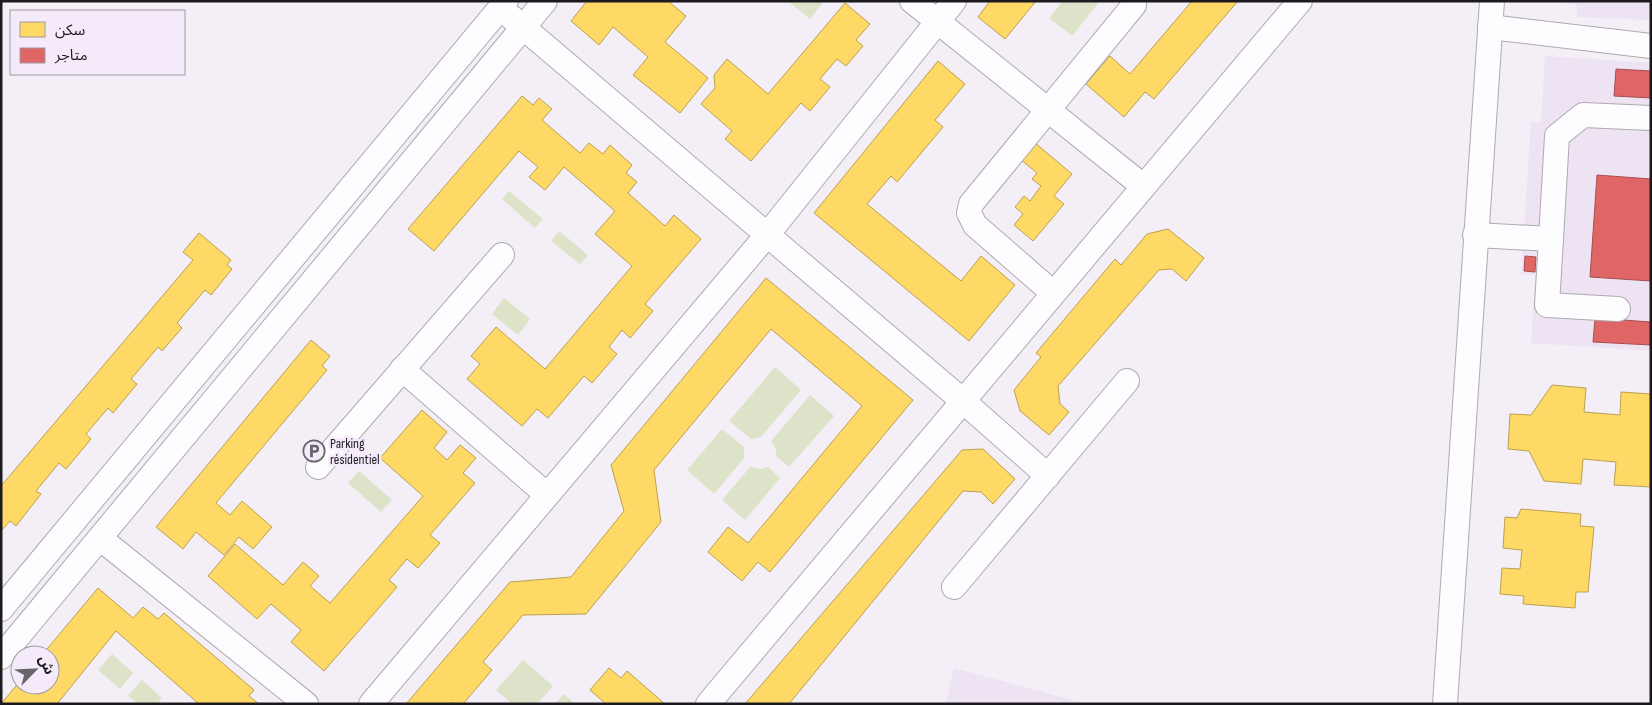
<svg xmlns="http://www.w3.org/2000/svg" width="1652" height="705" font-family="'Sofia Sans Condensed','Noto Sans Arabic',sans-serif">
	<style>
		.built { fill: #eee3f3 }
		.green { fill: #dde3c8 }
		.homes { fill: #ffd966; stroke: #bba051 }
		.shops { fill: #e06666; stroke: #a64f51 }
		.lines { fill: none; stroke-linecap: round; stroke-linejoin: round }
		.minor-casing { stroke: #aeaab0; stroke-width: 26 }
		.minor { stroke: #fdfcfe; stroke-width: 24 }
		.labels { text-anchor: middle; stroke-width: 5; stroke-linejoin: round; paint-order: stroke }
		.poi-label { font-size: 14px; fill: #1d1a1f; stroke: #f5eaf9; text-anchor: start }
	</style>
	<rect width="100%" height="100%" fill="#f4eef6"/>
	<g class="built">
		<polygon points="1567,1 1651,1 1651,20 1577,17 1577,5 1568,3"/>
		<polygon points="1545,56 1651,63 1651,351 1531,343 1535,275 1521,274 1531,122 1541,122"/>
		<polygon points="954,668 1087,704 946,704"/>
	</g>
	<g class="green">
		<polygon points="788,1 824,1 810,19"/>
		<polygon points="1063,1 1100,1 1072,36 1049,18"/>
		<polygon points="509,191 543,219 535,228 502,199"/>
		<polygon points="559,231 588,255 580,264 551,241"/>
		<polygon points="504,298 530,319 518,335 492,314"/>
		<polygon points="775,367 801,390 761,437 751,439 729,421"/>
		<polygon points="810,395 834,416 789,467 776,456 776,450 771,441"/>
		<polygon points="722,429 744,447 744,458 714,494 687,470"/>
		<polygon points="750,467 761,469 768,467 780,478 745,520 722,500"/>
		<polygon points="359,471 392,500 381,512 348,483"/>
		<polygon points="112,654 133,673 120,689 98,670"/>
		<polygon points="523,660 553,686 537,704 512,704 496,690"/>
		<polygon points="142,680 162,698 157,704 138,704 128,696"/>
		<polygon points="564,694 573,702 572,704 555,704"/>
	</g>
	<g class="homes">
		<polygon points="587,1 668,1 686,16 665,42 708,78 680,113 633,75 648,57 613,27 599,45 571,21"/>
		<polygon points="990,1 1036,1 1005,39 978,17"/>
		<polygon points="1192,1 1238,1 1154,99 1145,92 1124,117 1086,84 1110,56 1130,74"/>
		<polygon points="845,3 870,24 856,40 863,46 846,66 837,59 820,79 830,87 810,111 801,103 751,161 725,139 732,131 701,104 715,88 714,75 727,59 768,94"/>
		<polygon points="938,61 965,84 935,120 943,127 897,182 891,176 867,204 961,281 981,256 1015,285 969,341 814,213"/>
		<polygon points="522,96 533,105 539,98 552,109 542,120 580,153 589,143 603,154 610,145 632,165 626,173 637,182 628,193 665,226 674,215 701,239 645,304 653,311 630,338 622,330 609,347 617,354 592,383 584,376 548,418 537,409 522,426 467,379 480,364 471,356 496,327 545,369 632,266 595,234 615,211 564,167 545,190 529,177 538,167 519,151 434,251 408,229"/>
		<polygon points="1034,142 1072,174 1054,196 1064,204 1033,241 1014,225 1023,214 1015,207 1024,196 1030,201 1041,186 1032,179 1037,173 1020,159"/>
		<polygon points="1168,229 1204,258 1186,281 1172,269 1159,270 1058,386 1060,404 1069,412 1049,435 1020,411 1014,390 1041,357 1036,353 1115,259 1121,265 1147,234"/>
		<polygon points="199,233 231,260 227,265 232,269 211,295 205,290 177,323 182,328 162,351 158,347 131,379 137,384 113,413 108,408 86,434 91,439 66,469 59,463 36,491 41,494 16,526 10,521 1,531 1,486 193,260 183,252"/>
		<polygon points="766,278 913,400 770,572 758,562 742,581 708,552 728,527 748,543 862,406 771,329 654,470 661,522 586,614 523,615 483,662 492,670 463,704 453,704 451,702 450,704 406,704 510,582 571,577 624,511 611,465"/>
		<polygon points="311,340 330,356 322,366 327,370 216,503 230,515 242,501 272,527 253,549 239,537 224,555 196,532 183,549 156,527"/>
		<polygon points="1552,385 1586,388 1584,412 1620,415 1621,392 1651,394 1651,487 1614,485 1616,462 1583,459 1581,484 1544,481 1529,451 1508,449 1510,414 1531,415"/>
		<polygon points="422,410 447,432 434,448 447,460 460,445 476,458 463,473 475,483 430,535 440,543 418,568 407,559 389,580 397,587 324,671 291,642 301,630 271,604 257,619 208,576 235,544 283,585 303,562 319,576 310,586 330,603 423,496 380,458"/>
		<polygon points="983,449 1015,479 993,504 981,492 963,491 789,704 745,704 962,450"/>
		<polygon points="1521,509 1581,514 1580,526 1594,527 1588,592 1576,592 1575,608 1523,604 1524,596 1500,594 1502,568 1520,569 1522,550 1503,548 1505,517 1517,518"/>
		<polygon points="98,588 133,618 143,607 158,619 164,613 254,690 249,696 259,704 199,704 116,631 57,704 1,704 20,681 20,685 50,685 50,655 42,655"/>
		<polygon points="609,668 621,678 627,671 665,704 606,704 590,690"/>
	</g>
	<g class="shops">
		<polygon points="1616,69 1651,71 1651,98 1614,96"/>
		<polygon points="1597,175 1651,179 1651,281 1590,277"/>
		<polygon points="1525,256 1536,257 1535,272 1524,271"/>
		<polygon points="1595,318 1651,322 1651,345 1593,342"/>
	</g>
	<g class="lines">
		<g class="minor-casing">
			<g id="minor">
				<polyline points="912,1 1143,186"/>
				<polyline points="511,17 963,401 1048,476"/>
				<polyline points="1490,27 1651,46"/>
				<polyline points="1475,235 1551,239 1557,136 1583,115 1651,118"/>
				<polyline points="1551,239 1547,305 1618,309"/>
				<polyline points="1053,293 975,225 969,213 971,204 1134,5"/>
				<polyline points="402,369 547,495"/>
				<polyline points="318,467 502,255"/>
				<polyline points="101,539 306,704"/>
				<polyline points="954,587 1127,381"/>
				<polyline points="1,609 506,1"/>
				<polyline points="1,657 545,1"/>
				<polyline points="371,704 767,235 954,1"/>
				<polyline points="708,704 1300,1"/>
				<polyline points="1445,704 1492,1"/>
			</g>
		</g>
		<use href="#minor" class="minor"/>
	</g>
	<defs>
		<g id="parking-ring" transform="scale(1.125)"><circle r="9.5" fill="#f5eaf9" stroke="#68646a" stroke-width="1.5"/><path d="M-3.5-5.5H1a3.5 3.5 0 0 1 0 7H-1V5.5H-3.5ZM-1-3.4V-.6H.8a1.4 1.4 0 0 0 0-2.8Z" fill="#68646a"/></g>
	</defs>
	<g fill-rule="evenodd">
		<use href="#parking-ring" x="314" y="451"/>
	</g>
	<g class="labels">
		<g class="poi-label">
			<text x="330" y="448">Parking<tspan x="330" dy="16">résidentiel</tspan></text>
		</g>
	</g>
	<rect width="1652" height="705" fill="none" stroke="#1d1a1f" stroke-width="5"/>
	<rect x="10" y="10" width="175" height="65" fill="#f5eaf9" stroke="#9f97a2"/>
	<rect x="20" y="22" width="25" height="15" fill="#ffd966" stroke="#9f97a2"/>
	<text x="55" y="35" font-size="15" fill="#1d1a1f">سكن</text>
	<rect x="20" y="48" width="25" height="15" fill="#e06666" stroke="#9f97a2"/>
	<text x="55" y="60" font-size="15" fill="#1d1a1f">متاجر</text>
	<g transform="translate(35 670) rotate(66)"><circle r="24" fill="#f5eaf9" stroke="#9f97a2"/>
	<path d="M0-4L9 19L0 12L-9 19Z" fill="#68646a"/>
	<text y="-8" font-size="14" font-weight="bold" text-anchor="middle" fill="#1d1a1f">ش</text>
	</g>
</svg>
